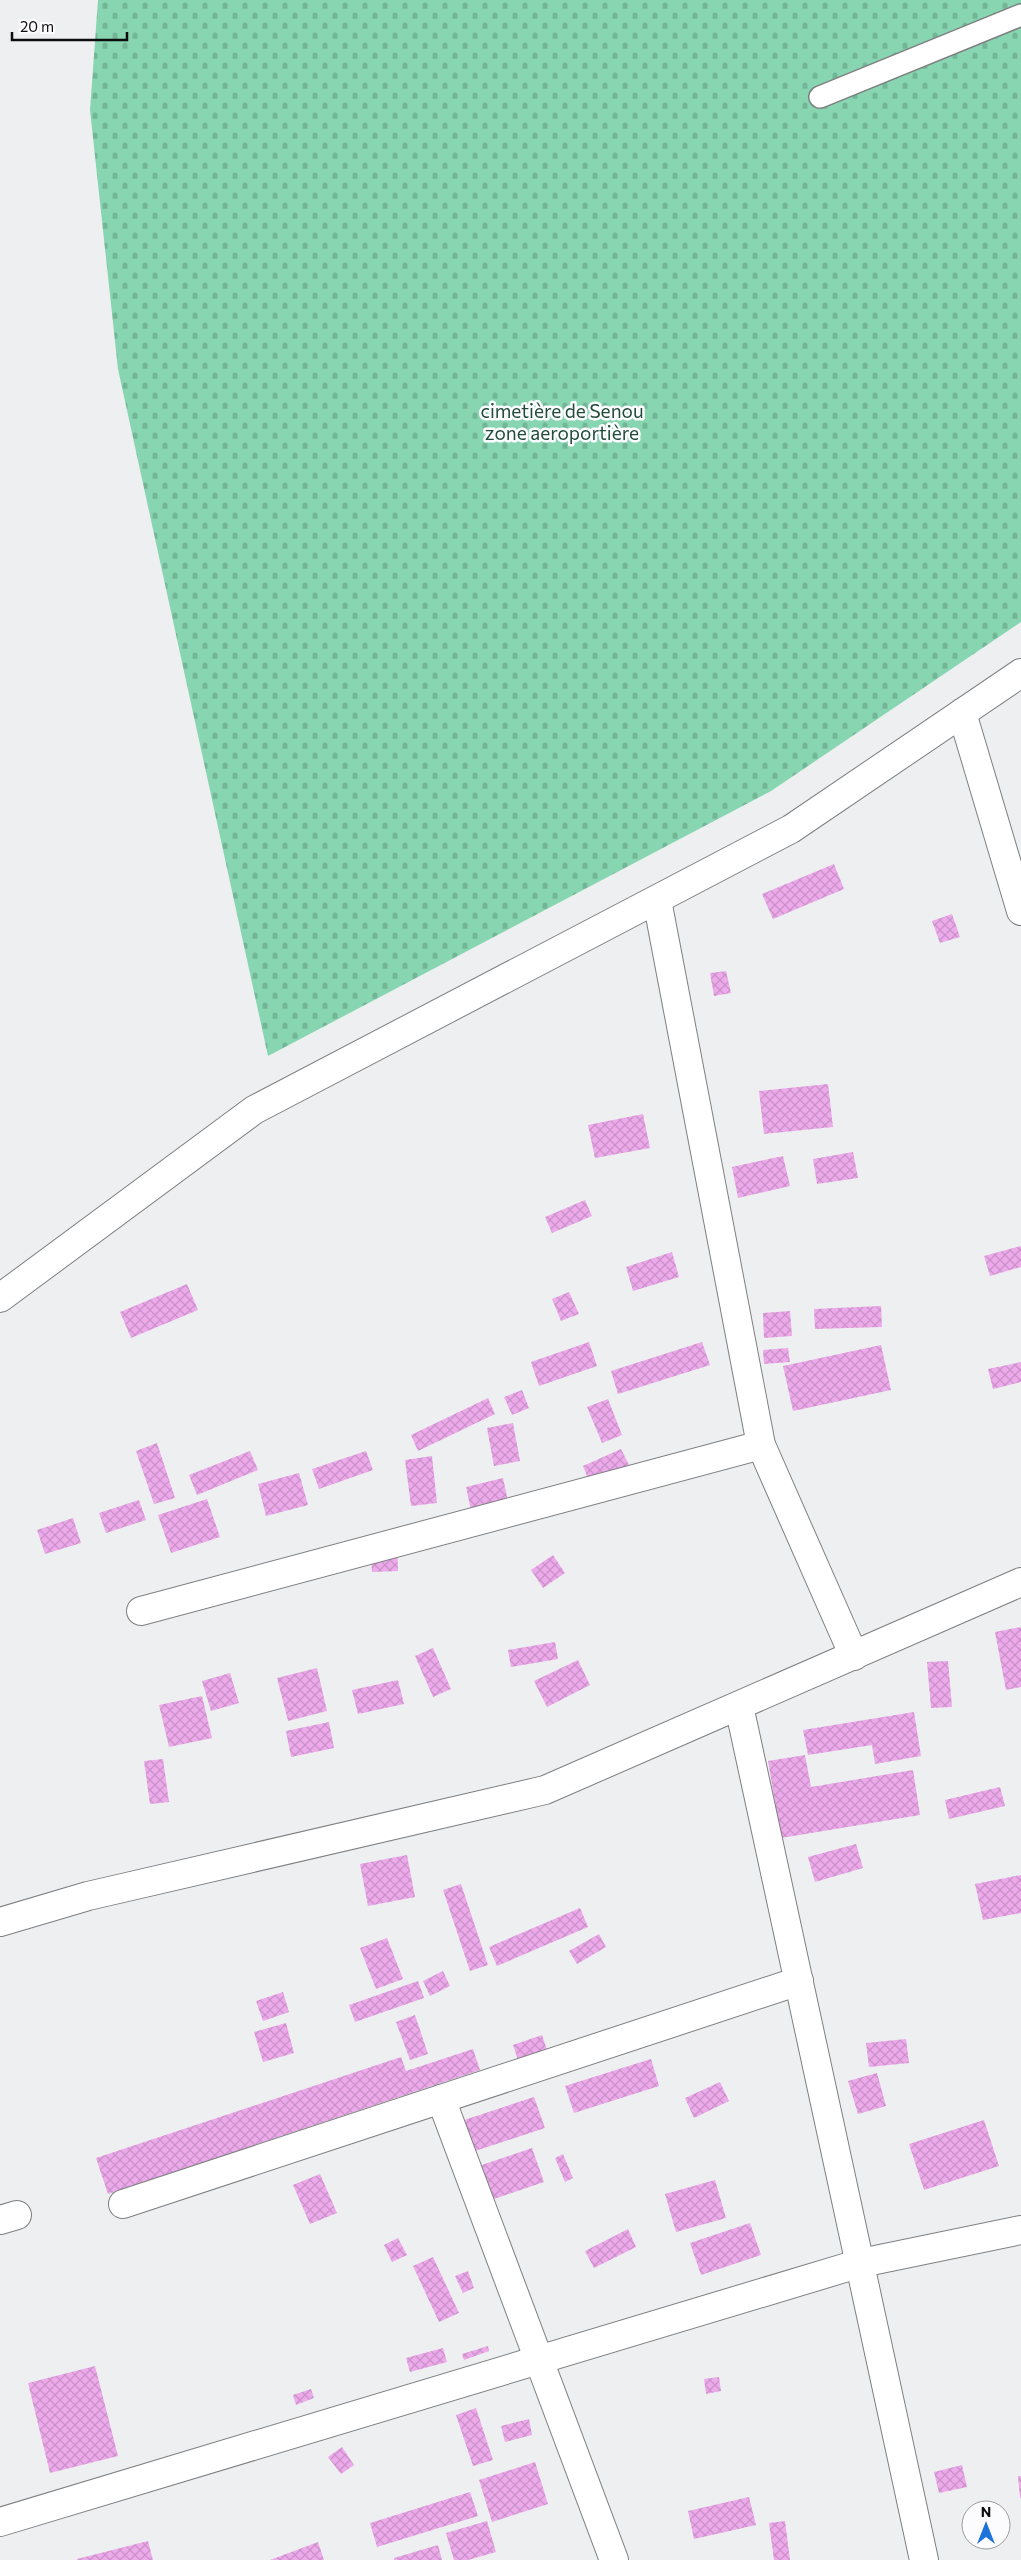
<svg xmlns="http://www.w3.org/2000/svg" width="1021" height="2560" font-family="Commissioner,sans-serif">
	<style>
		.cemetery { fill: url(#cemetery-stones) }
		.building { fill: url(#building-cross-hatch) }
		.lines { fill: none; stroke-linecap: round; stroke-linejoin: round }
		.service-casing { stroke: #7e7f80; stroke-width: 24 }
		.minor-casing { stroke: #7e7f80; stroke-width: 30 }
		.service { stroke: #fff; stroke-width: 21 }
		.minor { stroke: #fff; stroke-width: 28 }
		.labels { text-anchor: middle; stroke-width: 5; stroke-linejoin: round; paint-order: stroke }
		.park-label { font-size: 19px; fill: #204b39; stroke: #fcfcfe }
	</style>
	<defs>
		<pattern id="cemetery-stones" width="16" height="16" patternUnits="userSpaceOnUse" patternTransform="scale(1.25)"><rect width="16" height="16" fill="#87d6b1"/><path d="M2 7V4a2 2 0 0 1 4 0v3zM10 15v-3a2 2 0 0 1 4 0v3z" fill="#73b697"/></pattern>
		<pattern id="building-cross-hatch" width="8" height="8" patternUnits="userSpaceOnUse" patternTransform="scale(1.25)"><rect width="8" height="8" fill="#edaaeb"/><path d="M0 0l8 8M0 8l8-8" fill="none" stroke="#ca91c8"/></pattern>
	</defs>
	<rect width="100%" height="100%" fill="#eeeff1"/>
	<polygon class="cemetery" points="98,0 1021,0 1021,622 771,791 268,1056 118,369 90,110"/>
	<g class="building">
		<polygon points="834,864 844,889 773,919 762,894"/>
		<polygon points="952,914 960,937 940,943 932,921"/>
		<polygon points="726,971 731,993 714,996 710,973"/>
		<polygon points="828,1084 833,1127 764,1134 759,1091"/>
		<polygon points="643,1114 650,1148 595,1158 588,1125"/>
		<polygon points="853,1152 858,1178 817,1184 813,1159"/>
		<polygon points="783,1156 790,1186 738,1198 732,1167"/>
		<polygon points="585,1200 592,1216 552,1233 545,1217"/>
		<polygon points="1021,1246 1021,1267 990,1276 984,1256"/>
		<polygon points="672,1252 679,1277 633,1291 626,1267"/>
		<polygon points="187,1284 198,1310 131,1338 120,1312"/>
		<polygon points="569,1292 579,1314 561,1321 552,1299"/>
		<polygon points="881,1306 882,1327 815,1329 814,1309"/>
		<polygon points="790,1311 792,1336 764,1338 763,1313"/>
		<polygon points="589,1342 597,1366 539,1386 531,1362"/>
		<polygon points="702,1342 710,1365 618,1394 611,1371"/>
		<polygon points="881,1345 891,1390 793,1411 783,1366"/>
		<polygon points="788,1348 790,1362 764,1364 763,1350"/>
		<polygon points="1021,1362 1021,1382 993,1389 988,1369"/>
		<polygon points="522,1390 529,1408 512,1415 504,1397"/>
		<polygon points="488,1398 495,1414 418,1451 411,1435"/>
		<polygon points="608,1399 622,1435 602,1443 587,1407"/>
		<polygon points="513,1423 520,1461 494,1466 487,1428"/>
		<polygon points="157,1443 175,1498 154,1504 136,1451"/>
		<polygon points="621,1449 630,1467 590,1484 583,1466"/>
		<polygon points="250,1451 258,1470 197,1495 189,1475"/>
		<polygon points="366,1451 373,1470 319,1489 312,1469"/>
		<polygon points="432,1456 437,1503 411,1506 405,1460"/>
		<polygon points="299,1473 308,1505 266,1516 258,1484"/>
		<polygon points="503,1478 508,1501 471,1510 466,1487"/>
		<polygon points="207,1499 220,1537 171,1553 158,1515"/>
		<polygon points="139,1500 146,1520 106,1533 99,1513"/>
		<polygon points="73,1518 81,1543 45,1554 37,1530"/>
		<polygon points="397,1544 398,1571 372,1572 370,1546"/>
		<polygon points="553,1555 565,1573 543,1588 531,1570"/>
		<polygon points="1021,1627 1021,1687 1006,1690 995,1632"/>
		<polygon points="555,1642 558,1659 511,1667 508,1650"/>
		<polygon points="433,1648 451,1689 433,1697 415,1656"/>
		<polygon points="578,1660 590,1685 547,1707 534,1681"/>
		<polygon points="948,1661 952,1707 931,1708 927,1662"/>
		<polygon points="317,1668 327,1711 288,1721 277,1678"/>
		<polygon points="230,1673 239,1703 211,1711 202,1681"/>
		<polygon points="398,1680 404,1704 358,1714 352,1690"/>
		<polygon points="202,1696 212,1738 169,1747 159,1705"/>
		<polygon points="914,1712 921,1756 875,1764 872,1745 808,1755 803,1730"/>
		<polygon points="329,1722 334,1748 291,1757 286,1731"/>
		<polygon points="805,1755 811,1787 913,1770 920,1815 781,1838 768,1761"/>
		<polygon points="163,1759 169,1802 150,1804 144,1761"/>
		<polygon points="1000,1787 1005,1806 949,1819 945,1800"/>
		<polygon points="856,1844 863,1868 815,1882 808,1857"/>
		<polygon points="407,1855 415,1897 368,1906 360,1864"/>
		<polygon points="1021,1875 1021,1913 983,1920 975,1884"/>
		<polygon points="461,1884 488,1965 470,1971 443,1890"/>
		<polygon points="580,1908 588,1927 497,1966 489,1947"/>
		<polygon points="599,1934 606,1947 577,1964 569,1951"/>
		<polygon points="387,1938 403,1979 376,1989 360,1948"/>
		<polygon points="443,1971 450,1986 430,1996 423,1981"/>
		<polygon points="418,1981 424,1998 355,2022 349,2005"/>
		<polygon points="283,1992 289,2012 263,2021 256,2001"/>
		<polygon points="415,2015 428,2054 410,2060 396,2022"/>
		<polygon points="286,2023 294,2053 263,2062 254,2032"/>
		<polygon points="542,2035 547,2050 518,2060 513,2045"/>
		<polygon points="906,2039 909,2063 869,2067 866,2043"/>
		<polygon points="473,2049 480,2070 108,2194 96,2158 401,2057 406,2071"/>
		<polygon points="651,2059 659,2086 574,2113 565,2086"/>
		<polygon points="877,2073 886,2106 858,2114 848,2081"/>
		<polygon points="720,2082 729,2101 694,2118 685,2098"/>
		<polygon points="534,2097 545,2128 466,2154 455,2123"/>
		<polygon points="984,2120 999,2166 924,2190 909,2144"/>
		<polygon points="532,2148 544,2182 491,2200 479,2166"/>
		<polygon points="563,2154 573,2178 565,2182 555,2158"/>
		<polygon points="320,2174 337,2213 310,2224 293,2185"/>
		<polygon points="715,2180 726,2218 676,2232 665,2194"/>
		<polygon points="750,2223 761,2255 701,2275 690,2243"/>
		<polygon points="628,2229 636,2247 594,2268 585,2251"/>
		<polygon points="398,2238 407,2255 392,2262 384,2245"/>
		<polygon points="433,2257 459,2313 439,2322 413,2266"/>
		<polygon points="468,2271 474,2288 463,2293 455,2276"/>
		<polygon points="488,2346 489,2351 464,2360 462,2354"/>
		<polygon points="443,2348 447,2362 410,2372 406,2358"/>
		<polygon points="95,2366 118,2456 50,2473 28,2383"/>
		<polygon points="719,2377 721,2391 706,2394 704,2379"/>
		<polygon points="311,2389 314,2398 296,2405 293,2395"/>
		<polygon points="476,2408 493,2460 473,2466 456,2415"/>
		<polygon points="529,2419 532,2435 505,2442 501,2426"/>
		<polygon points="342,2447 354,2465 341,2474 328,2457"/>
		<polygon points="535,2462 548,2504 492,2522 479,2480"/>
		<polygon points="962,2465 967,2487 939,2493 934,2472"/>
		<polygon points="1018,2476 1021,2476 1021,2498 1020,2498"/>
		<polygon points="470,2492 478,2516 377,2547 370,2523"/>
		<polygon points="749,2497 756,2525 694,2539 688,2511"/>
		<polygon points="487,2521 496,2552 468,2560 454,2560 446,2533"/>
		<polygon points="785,2521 790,2560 774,2560 769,2523"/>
		<polygon points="148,2541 153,2560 77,2560 77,2559"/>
		<polygon points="318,2542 324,2560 270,2560"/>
		<polygon points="438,2545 442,2560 394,2560 394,2558"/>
	</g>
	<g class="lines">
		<g class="service-casing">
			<polyline id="service" points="820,97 1021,15"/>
		</g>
		<g class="minor-casing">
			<g id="minor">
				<polyline points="962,713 1021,911"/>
				<polyline points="657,900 761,1445 854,1656"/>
				<polyline points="0,1298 254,1110 791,829 1021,673"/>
				<polyline points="141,1611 761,1445"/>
				<polyline points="739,1706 924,2560"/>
				<polyline points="0,1922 88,1896 545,1790 1021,1582"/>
				<polyline points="441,2099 614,2560"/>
				<polyline points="123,2204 799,1981"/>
				<polyline points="0,2220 17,2215"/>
				<polyline points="0,2522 861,2263 1021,2230"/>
			</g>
		</g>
		<use href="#service" class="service"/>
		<use href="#minor" class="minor"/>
	</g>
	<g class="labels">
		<g class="park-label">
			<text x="562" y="418">cimetière de Senou<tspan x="562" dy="22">zone aeroportière</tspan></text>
		</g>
	</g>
	<g transform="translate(986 2525)"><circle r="24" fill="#fcfcfe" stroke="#9c9c9d"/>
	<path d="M0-4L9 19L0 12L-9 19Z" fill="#1d72dc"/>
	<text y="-8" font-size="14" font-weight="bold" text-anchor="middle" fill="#0c0c0c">N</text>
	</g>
	<path d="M12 32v8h115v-8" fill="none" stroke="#0c0c0c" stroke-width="2.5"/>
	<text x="20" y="32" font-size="15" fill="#0c0c0c" stroke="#fcfcfe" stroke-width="4" paint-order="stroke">20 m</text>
</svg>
